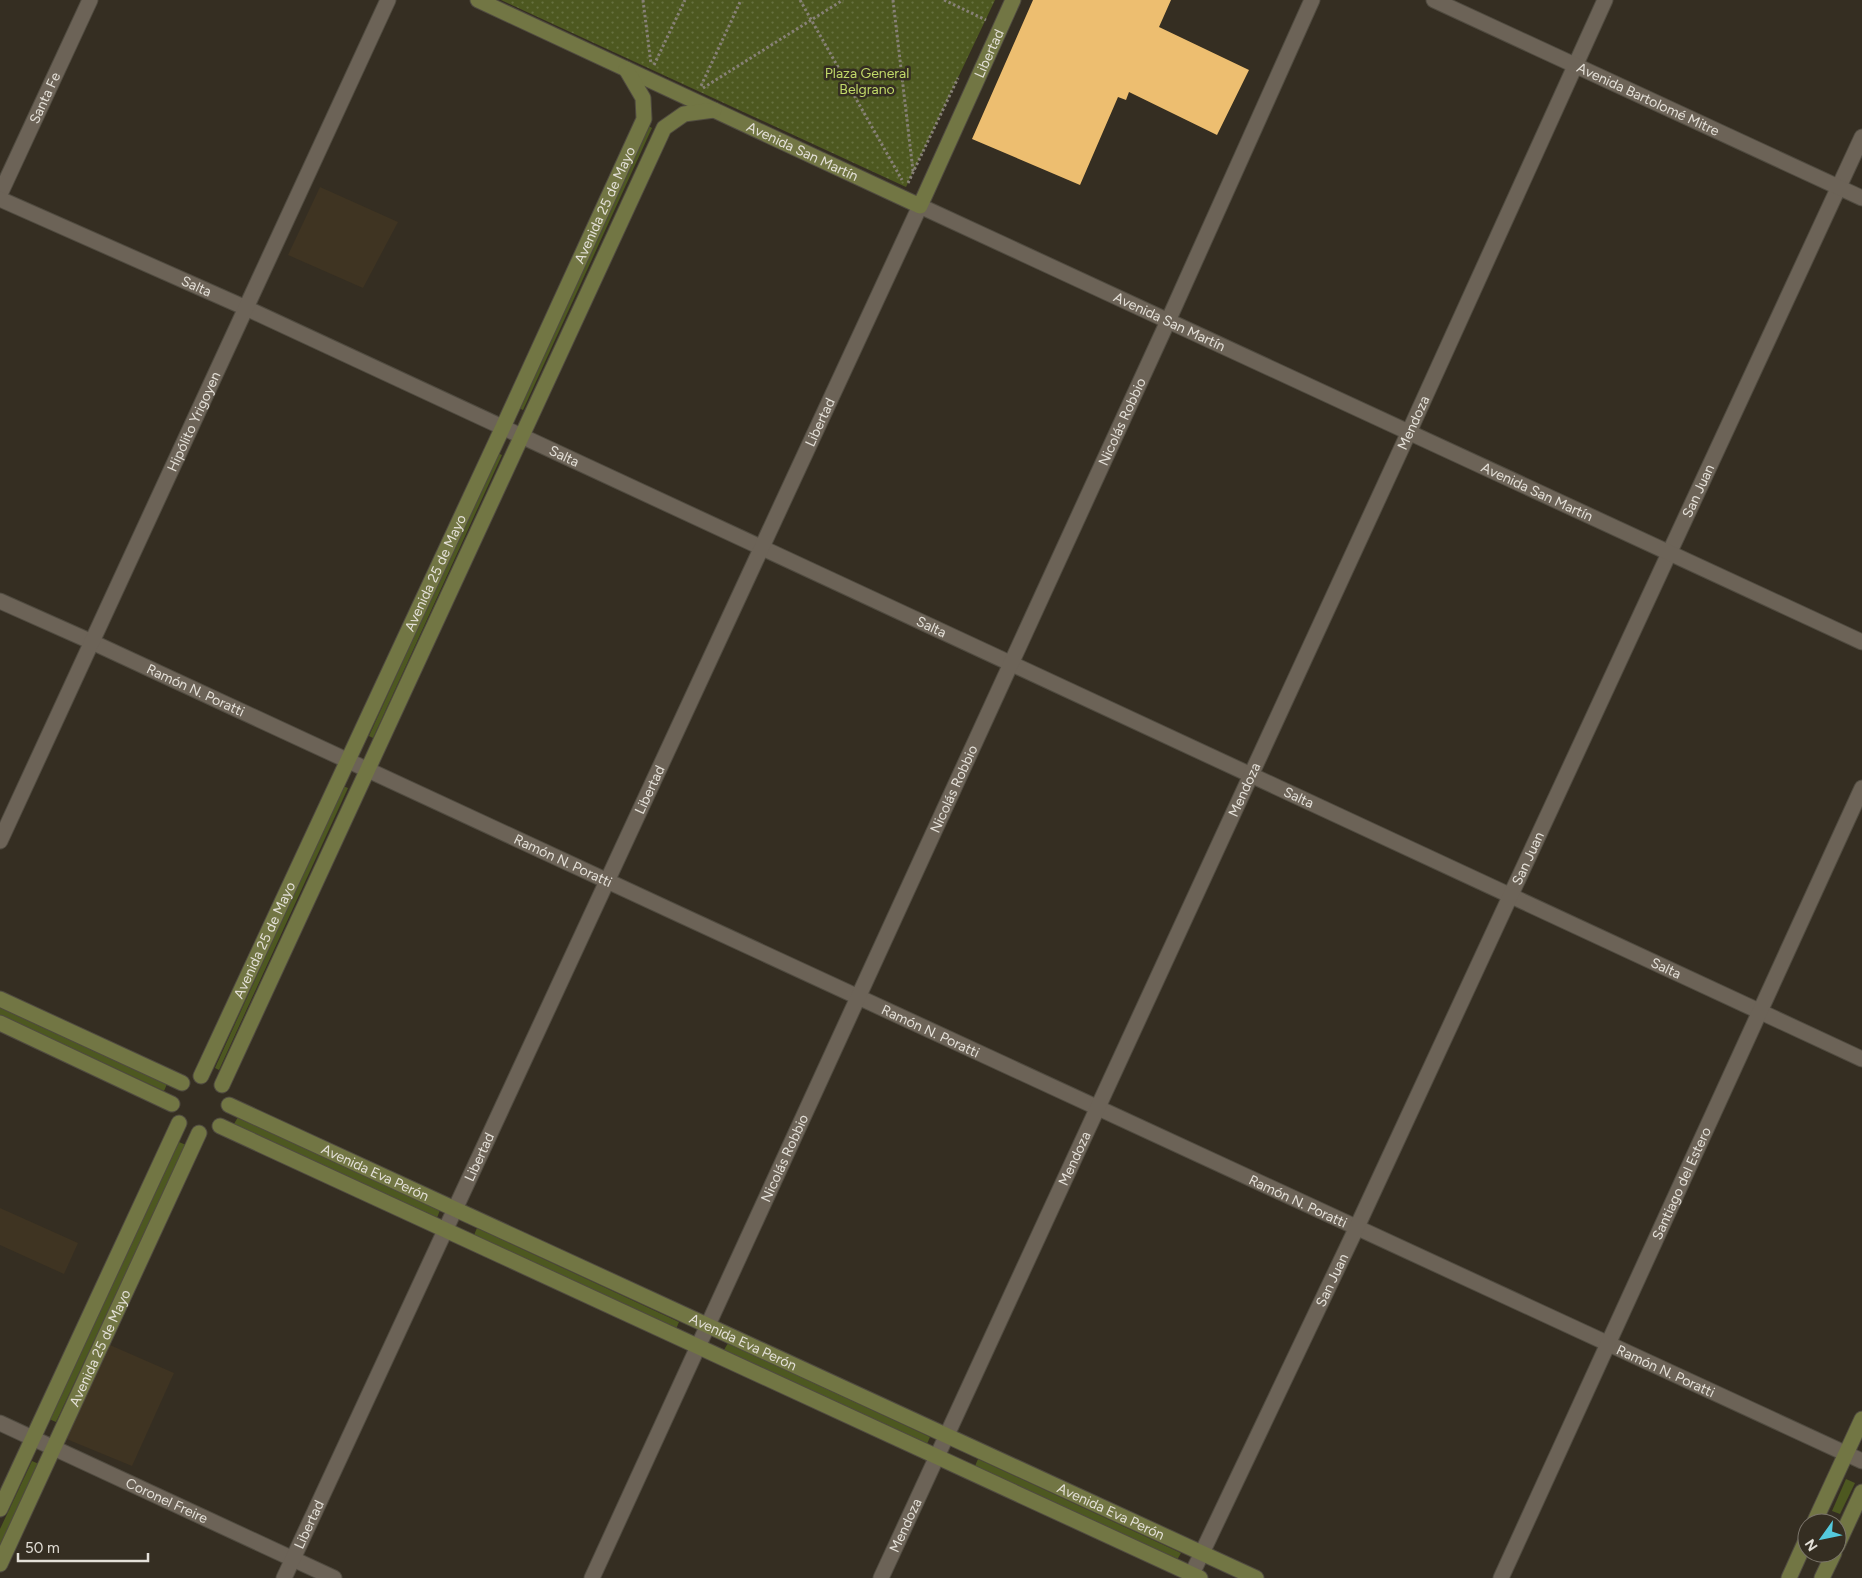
<svg xmlns="http://www.w3.org/2000/svg" width="1862" height="1578" font-family="Figtree,sans-serif">
	<style>
		.built { fill: #3f3422 }
		.green { fill: #4d5820 }
		.park { fill: url(#park-dots) }
		.building { fill: #edbe70 }
		.lines { fill: none; stroke-linecap: round; stroke-linejoin: round }
		.minor-casing { stroke: #504b40; stroke-width: 17 }
		.tertiary-casing { stroke: #504b40; stroke-width: 17 }
		.secondary-casing { stroke: #504b40; stroke-width: 17 }
		.path { stroke: #878177; stroke-width: 3; stroke-dasharray: 2.5 2.5; stroke-linecap: butt }
		.minor { stroke: #6c6357; stroke-width: 15 }
		.tertiary { stroke: #6c6357; stroke-width: 15 }
		.secondary { stroke: #727644; stroke-width: 15 }
		.labels { text-anchor: middle; stroke-width: 5; stroke-linejoin: round; paint-order: stroke }
		.street-label { font-size: 14px; fill: #e4e0d8; stroke: #352e22 }
		.park-label { font-size: 14px; fill: #c1d969; stroke: #352e22 }
	</style>
	<defs>
		<pattern id="park-dots" width="8" height="8" patternUnits="userSpaceOnUse" patternTransform="scale(1.25)"><rect width="8" height="8" fill="#4d5820"/><path d="M2 2h.1M6 6h.1" fill="none" stroke="#667040" stroke-width="1.8" stroke-linecap="round"/></pattern>
	</defs>
	<rect width="100%" height="100%" fill="#352e22"/>
	<g class="built">
		<polygon points="320,187 398,222 363,288 288,255"/>
		<polygon points="0,1208 78,1243 64,1274 0,1245"/>
		<polygon points="110,1345 174,1373 132,1466 64,1438"/>
	</g>
	<g class="green">
		<polygon points="647,125 652,128 523,410 519,408"/>
		<polygon points="497,453 502,455 373,738 369,736"/>
		<polygon points="343,786 348,788 219,1070 215,1068"/>
		<polygon points="0,1006 167,1084 164,1091 0,1015"/>
		<polygon points="238,1117 440,1210 437,1218 234,1124"/>
		<polygon points="179,1142 186,1145 56,1422 49,1419"/>
		<polygon points="477,1228 679,1322 676,1329 474,1235"/>
		<polygon points="728,1343 930,1437 927,1444 724,1350"/>
		<polygon points="978,1459 1181,1553 1177,1560 975,1466"/>
		<polygon points="32,1461 39,1464 0,1547 0,1529"/>
		<polygon points="1846,1479 1855,1483 1840,1514 1832,1511"/>
	</g>
	<polygon class="park" points="501,0 995,0 906,187"/>
	<polygon class="building" points="1033,0 1171,0 1159,27 1249,70 1217,135 1129,92 1126,100 1118,97 1080,185 972,139"/>
	<g class="lines">
		<g class="minor-casing">
			<g id="minor">
				<path id="s1" d="M0 194 90 0"/>
				<path id="s2" d="M0 199 246 308 1862 1059"/>
				<path id="s3" d="M0 601 92 642C682 915 1271 1190 1862 1461"/>
				<path id="s4" d="M0 841 388 0"/>
				<path id="s5" d="M0 1423 334 1578"/>
				<path id="s6" d="M284 1578 920 206"/>
				<path id="s7" d="M592 1578 1168 321 1312 0"/>
				<path id="s8" d="M881 1578 1409 432 1605 0"/>
				<path id="s9" d="M1190 1578 1356 1229 1862 137"/>
				<path id="s10" d="M1501 1578 1862 788"/>
			</g>
		</g>
		<g class="tertiary-casing">
			<g id="tertiary">
				<path id="s11" d="M1434 0 1862 198"/>
				<path id="s12" d="M920 206 1862 642"/>
			</g>
		</g>
		<g class="secondary-casing">
			<g id="secondary">
				<path id="s13" d="M478 0 920 206 1013 0"/>
				<polyline points="0,999 182,1083"/>
				<polyline points="0,1023 172,1104"/>
				<path id="s14" d="M201 1076 503 427 644 119 643 98 626 69"/>
				<polyline points="222,1085 664,128 684,114 714,110"/>
				<path id="s15" d="M229 1105 1256 1578"/>
				<polyline points="220,1126 1200,1578"/>
				<polyline points="0,1509 179,1123"/>
				<polyline points="1814,1523 1862,1419"/>
				<polyline points="1837,1546 1862,1492"/>
				<path id="s16" d="M0 1564 199 1133"/>
				<polyline points="1789,1578 1807,1538"/>
				<polyline points="1822,1578 1834,1553"/>
			</g>
		</g>
		<g class="path">
			<polyline points="643,0 651,64"/>
			<polyline points="800,0 902,180"/>
			<polyline points="893,0 913,171"/>
			<polyline points="944,0 986,20"/>
			<polyline points="654,65 685,0"/>
			<polyline points="701,86 741,0"/>
			<polyline points="703,88 843,0"/>
			<polyline points="908,183 958,78"/>
		</g>
		<use href="#minor" class="minor"/>
		<use href="#tertiary" class="tertiary"/>
		<use href="#secondary" class="secondary"/>
	</g>
	<g class="labels">
		<g class="street-label">
			<text dy="5" stroke="none"><textPath href="#s13" startOffset="655">Libertad</textPath></text>
			<text dy="5" stroke="none"><textPath href="#s1" startOffset="106">Santa Fe</textPath></text>
			<text dy="5" stroke="none"><textPath href="#s11" startOffset="236">Avenida Bartolomé Mitre</textPath></text>
			<text dy="5" stroke="none"><textPath href="#s13" startOffset="358">Avenida San Martín</textPath></text>
			<text dy="5" stroke="none"><textPath href="#s14" startOffset="960">Avenida 25 de Mayo</textPath></text>
			<text dy="5" stroke="none"><textPath href="#s2" startOffset="215">Salta</textPath></text>
			<text dy="5" stroke="none"><textPath href="#s12" startOffset="275">Avenida San Martín</textPath></text>
			<text dy="5" stroke="none"><textPath href="#s4" startOffset="462">Hipólito Yrigoyen</textPath></text>
			<text dy="5" stroke="none"><textPath href="#s7" startOffset="1272">Nicolás Robbio</textPath></text>
			<text dy="5" stroke="none"><textPath href="#s6" startOffset="1274">Libertad</textPath></text>
			<text dy="5" stroke="none"><textPath href="#s8" startOffset="1272">Mendoza</textPath></text>
			<text dy="5" stroke="none"><textPath href="#s2" startOffset="620">Salta</textPath></text>
			<text dy="5" stroke="none"><textPath href="#s9" startOffset="1200">San Juan</textPath></text>
			<text dy="5" stroke="none"><textPath href="#s12" startOffset="680">Avenida San Martín</textPath></text>
			<text dy="5" stroke="none"><textPath href="#s14" startOffset="555">Avenida 25 de Mayo</textPath></text>
			<text dy="5" stroke="none"><textPath href="#s2" startOffset="1025">Salta</textPath></text>
			<text dy="5" stroke="none"><textPath href="#s3" startOffset="215">Ramón N. Poratti</textPath></text>
			<text dy="5" stroke="none"><textPath href="#s6" startOffset="869">Libertad</textPath></text>
			<text dy="5" stroke="none"><textPath href="#s7" startOffset="868">Nicolás Robbio</textPath></text>
			<text dy="5" stroke="none"><textPath href="#s8" startOffset="868">Mendoza</textPath></text>
			<text dy="5" stroke="none"><textPath href="#s2" startOffset="1430">Salta</textPath></text>
			<text dy="5" stroke="none"><textPath href="#s9" startOffset="795">San Juan</textPath></text>
			<text dy="5" stroke="none"><textPath href="#s3" startOffset="620">Ramón N. Poratti</textPath></text>
			<text dy="5" stroke="none"><textPath href="#s14" startOffset="150">Avenida 25 de Mayo</textPath></text>
			<text dy="5" stroke="none"><textPath href="#s2" startOffset="1835">Salta</textPath></text>
			<text dy="5" stroke="none"><textPath href="#s3" startOffset="1025">Ramón N. Poratti</textPath></text>
			<text dy="5" stroke="none"><textPath href="#s6" startOffset="464">Libertad</textPath></text>
			<text dy="5" stroke="none"><textPath href="#s8" startOffset="462">Mendoza</textPath></text>
			<text dy="5" stroke="none"><textPath href="#s7" startOffset="462">Nicolás Robbio</textPath></text>
			<text dy="5" stroke="none"><textPath href="#s15" startOffset="161">Avenida Eva Perón</textPath></text>
			<text dy="5" stroke="none"><textPath href="#s10" startOffset="434">Santiago del Estero</textPath></text>
			<text dy="5" stroke="none"><textPath href="#s3" startOffset="1430">Ramón N. Poratti</textPath></text>
			<text dy="5" stroke="none"><textPath href="#s9" startOffset="330">San Juan</textPath></text>
			<text dy="5" stroke="none"><textPath href="#s15" startOffset="566">Avenida Eva Perón</textPath></text>
			<text dy="5" stroke="none"><textPath href="#s16" startOffset="238">Avenida 25 de Mayo</textPath></text>
			<text dy="5" stroke="none"><textPath href="#s3" startOffset="1835">Ramón N. Poratti</textPath></text>
			<text dy="5" stroke="none"><textPath href="#s5" startOffset="184">Coronel Freire</textPath></text>
			<text dy="5" stroke="none"><textPath href="#s15" startOffset="971">Avenida Eva Perón</textPath></text>
			<text dy="5" stroke="none"><textPath href="#s6" startOffset="59">Libertad</textPath></text>
			<text dy="5" stroke="none"><textPath href="#s8" startOffset="58">Mendoza</textPath></text>
		</g>
		<g class="park-label">
			<text x="867" y="78">Plaza General<tspan x="867" dy="16">Belgrano</tspan></text>
		</g>
	</g>
	<g transform="translate(1822 1538) rotate(237)"><circle r="24" fill="#352e22" stroke="#7b756b"/>
	<path d="M0-4L9 19L0 12L-9 19Z" fill="#54cade"/>
	<text y="-8" font-size="14" font-weight="bold" text-anchor="middle" fill="#e4e0d8">N</text>
	</g>
	<path d="M18 1553v8h130v-8" fill="none" stroke="#e4e0d8" stroke-width="2.5"/>
	<text x="25" y="1553" font-size="15" fill="#e4e0d8" stroke="#352e22" stroke-width="4" paint-order="stroke">50 m</text>
</svg>
